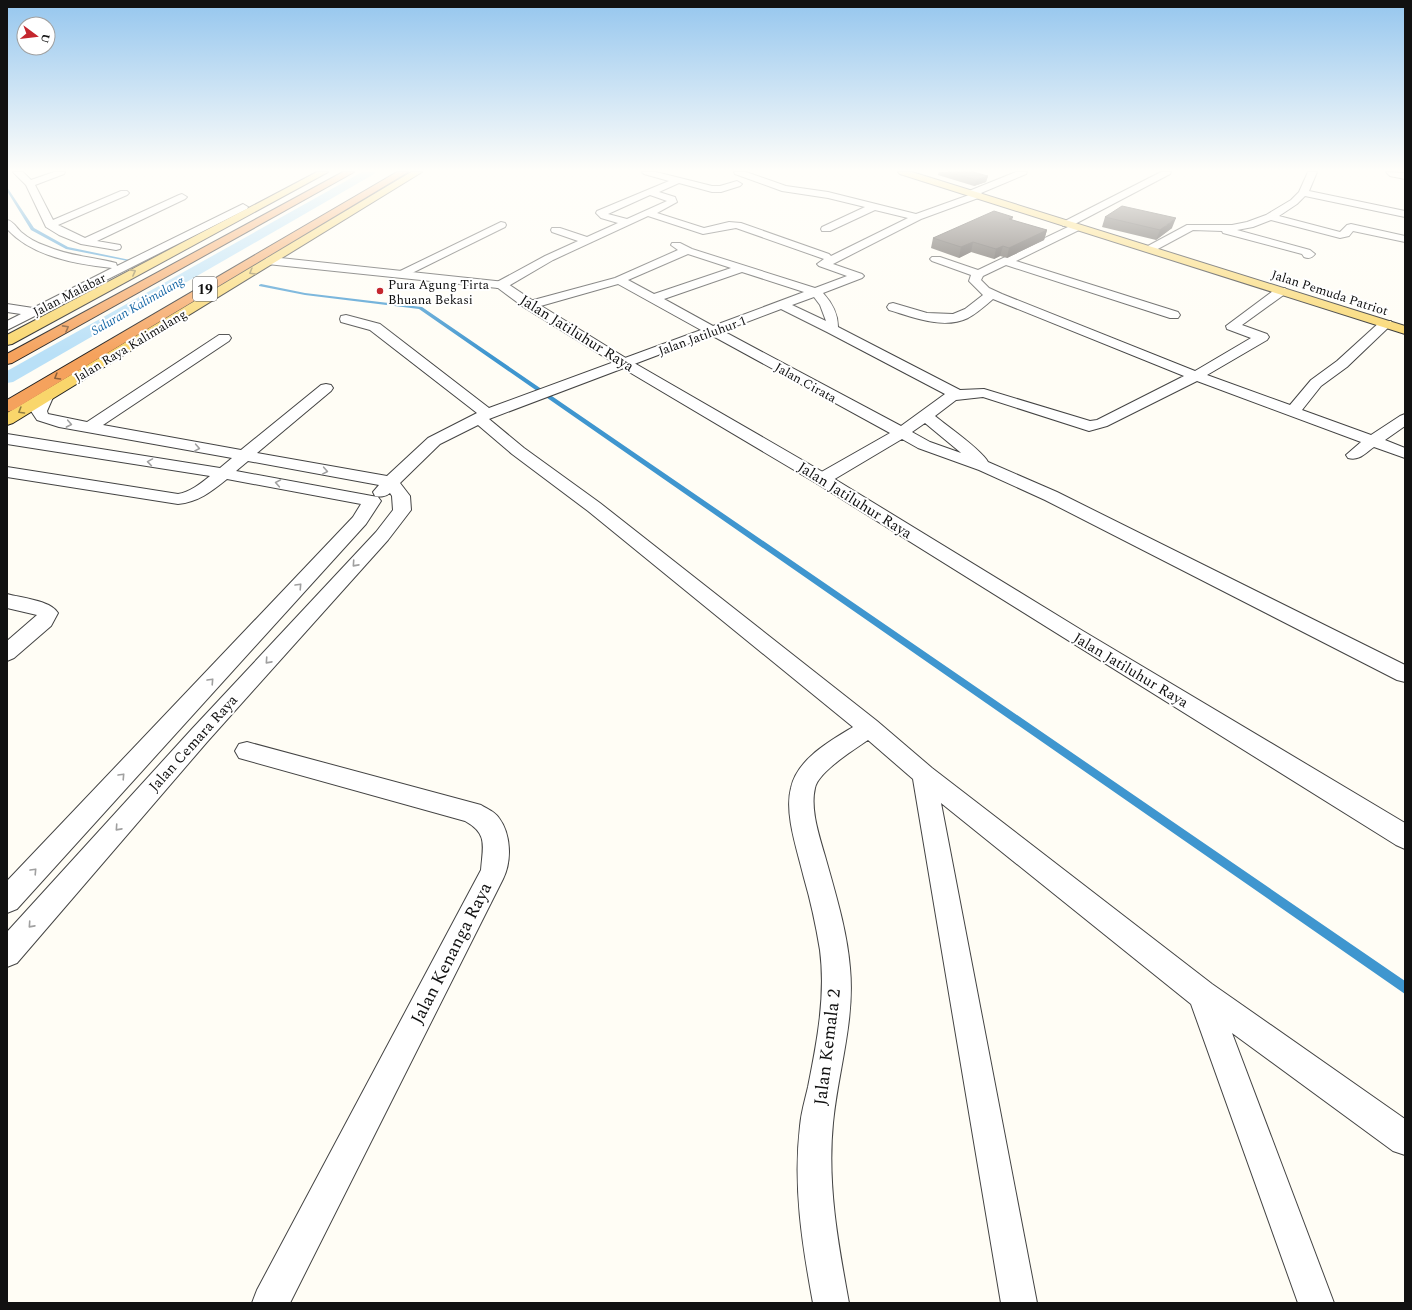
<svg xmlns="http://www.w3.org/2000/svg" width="1412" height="1310" font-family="Spectral,serif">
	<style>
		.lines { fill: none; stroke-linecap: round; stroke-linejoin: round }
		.stream { fill: #3f96cf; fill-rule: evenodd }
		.canal { fill: #b9e0f7; fill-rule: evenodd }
		.minor-casing { stroke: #444; stroke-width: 2 }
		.tertiary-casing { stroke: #444; stroke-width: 2 }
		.primary-casing { stroke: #222; stroke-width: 2 }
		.motorway-casing { stroke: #222; stroke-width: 2 }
		.minor { fill: #fff; fill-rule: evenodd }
		.tertiary { fill: #fff; fill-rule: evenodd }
		.primary { fill: #f9d66b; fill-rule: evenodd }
		.motorway { fill: #f5a25d; fill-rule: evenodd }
		.wall { fill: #4d4742 }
		.shaded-wall { fill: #3f3936 }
		.building { fill: #5a524d; stroke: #3f3936 }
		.oneway { stroke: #917d42 }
		.oneway2 { stroke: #8e613b }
		.oneway3 { stroke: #a0a0a0 }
		.poi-dot { fill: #c4262e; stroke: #fff; stroke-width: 1.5 }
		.labels { text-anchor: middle; stroke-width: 4; stroke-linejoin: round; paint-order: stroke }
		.far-poi-label { font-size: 13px; fill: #111; stroke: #fff; text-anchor: start }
		.far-street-label { font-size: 13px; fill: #111; stroke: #fff }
		.far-water-label { font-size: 13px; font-style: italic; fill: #1768a6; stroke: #fff }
		.shield { fill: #fff; stroke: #585858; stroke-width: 1 }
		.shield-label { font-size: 14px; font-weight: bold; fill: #111 }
		.street-label { font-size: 15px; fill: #111; stroke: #fff }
		.near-street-label { font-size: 18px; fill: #111; stroke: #fff }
	</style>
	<rect width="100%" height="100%" fill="#fffdf5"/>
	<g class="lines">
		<g class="stream">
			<polygon points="7,187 34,228 68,247 130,260 128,261 66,249 31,230 7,191"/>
			<polygon points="261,284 305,293 422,307 1405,981 1405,994 419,309 305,295 259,286 259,285"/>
		</g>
		<polygon class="canal" points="362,172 376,172 374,174 13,382 7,383 7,371"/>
		<g class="minor-casing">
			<g id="minor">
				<polygon points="13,172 23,172 31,180 54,172 65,172 64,174 35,185 53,220 121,191 127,191 129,193 127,195 58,225 85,238 179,195 182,194 187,197 185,199 97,241 120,245 121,247 120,249 116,250 81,244 59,235 46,227 26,185"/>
				<path d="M642 172H656L712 186H720L737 181 742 184 740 186 721 192H712L679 183 659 192 675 197 677 202 657 213 704 228 729 222 741 223 829 254 831 256 908 218 875 210 830 231H822L821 229 822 227 865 207 828 198 782 191 735 174 734 172H746L786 186 828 192 916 214 969 195 967 193 969 191 1016 172H1027L1026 174 981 193 983 195 981 197 921 219 833 264 862 274 864 276 862 278 823 293C832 303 838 313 838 327L960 390 984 389 1090 421 1097 420 1184 376 993 299C985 306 977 313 968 318 943 330 913 317 889 310L887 307 889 304 893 303 927 313 953 314 965 309 983 295 969 281 971 275 932 261 930 259 932 257H940L978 270 1070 226H1063L1062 224 1063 222 1161 172H1171L1170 174 1073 225H1081L1082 227 1081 229 1016 261 1178 312 1180 315 1178 318H1170L1006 265 983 276 981 280 989 288 1002 294 1195 371 1251 338 1227 329 1226 326 1277 288H1285L1287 291 1285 294 1242 325 1267 334 1269 337 1267 340 1207 375 1290 405 1311 380 1337 361 1381 321H1391L1392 324 1347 367 1321 386 1302 410 1371 435 1400 416 1405 414V426L1385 440 1405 448V458L1374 447C1365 453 1360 461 1348 458L1346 455 1361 442 1197 381 1107 426 1089 431 983 397 956 400 935 416C947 426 982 450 988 462L1057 492 1405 665V682L1397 680 1045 500 979 470 918 448 902 439 828 483 822 484 816 483 814 479 816 475 890 433 711 335 489 419 524 448 600 503 877 721 932 768 1212 984 1405 1119V1155L1393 1151 1232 1033 1334 1303H1298L1191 1004 941 803 1037 1303H1001L913 779 868 740C855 749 818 772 815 788 810 809 819 835 825 856 835 892 847 930 850 968 855 1021 838 1071 833 1123 827 1184 838 1243 849 1303H813C802 1244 793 1186 800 1126 801 1113 805 1100 808 1087 817 1042 826 996 820 950 816 926 811 902 804 878 798 852 784 814 791 788 797 759 830 741 853 727L588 511 512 454 478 425 440 444 400 483 410 496 411 510 388 540 207 742 17 963 7 967V932L191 730 376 532 393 510 392 496 390 493C385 497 381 497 375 496L373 492 379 485 248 461 236 471 372 496 378 497 381 501 366 524 17 909 7 913V881L353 517 361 504 227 479C211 492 198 502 178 504L7 477V467L178 494C190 492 200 484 210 476L7 444V434L220 468 232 458 59 427 37 420 31 411 42 392 47 391 52 392 54 395 47 411 48 414 87 422 219 335H229L231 338 229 341 103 425 241 450 321 385 326 384 331 385 333 388 331 391 257 453 387 476 428 438 477 413 370 330 341 322 340 319 341 316 346 315 380 324 489 408 701 330 618 284 530 309 526 308 524 305 526 302 615 278 678 250 671 245 672 243H680L692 249 815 288 847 276 819 266 817 264 824 259 736 228 703 234 648 216 553 260 505 288H497L495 285 497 282 545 256 578 241 552 232 551 230 552 228H560L587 237 618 223 601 218 596 213 597 211 669 181 644 174ZM650 195 667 201 627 219 608 214ZM688 254 731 268 654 294 628 280ZM742 272 804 292 713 326 664 299ZM814 297 820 305 826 321 792 305ZM781 309 827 332 945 394 901 426 723 331ZM925 423 960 452 961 453 930 442 912 432Z"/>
				<path d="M1308 172H1317L1309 191 1405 211V217L1305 196 1297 204 1279 216 1340 232 1347 225 1351 224 1405 236V242L1353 231 1349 236 1340 238 1271 220 1253 227 1237 230 1310 250 1315 254C1312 258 1309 259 1304 257L1302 254 1223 233 1222 231 1193 230 1154 251 1150 252 1144 249 1146 247 1187 225H1232L1247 222 1266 215 1291 200 1299 192Z"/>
				<polygon points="1386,172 1405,173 1405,179 1390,176"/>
				<path d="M243 204 248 207 247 209 7 330V321L21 314 7 312V304L33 308 112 268C76 264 33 257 7 229V220C13 221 16 227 21 232 28 238 37 243 46 246 68 256 93 257 116 263L117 266Z"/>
				<polygon points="501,222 505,223 506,225 505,227 404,277 396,277 394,275 396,273"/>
				<path d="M7 594C21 598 50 600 58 613L51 626 14 658 7 661V641L37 615 7 608Z"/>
				<path d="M247 742 481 805C487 809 494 811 499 818 511 834 512 861 503 879L290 1303H252L257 1290 481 870C483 845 488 834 465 821L239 758 235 751 239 744Z"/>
			</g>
		</g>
		<g class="tertiary-casing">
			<polygon id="tertiary" points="271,257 505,282 535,302 629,360 828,475 1083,631 1405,823 1405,849 1396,845 816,483 619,366 525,308 498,288 267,264 265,261 267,258"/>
		</g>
		<g class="primary-casing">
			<g id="primary">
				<polygon points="317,172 328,172 12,344 7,345 7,335"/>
				<polygon points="411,172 422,172 13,423 7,425 7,413"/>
				<polygon points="898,172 912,172 1405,326 1405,334 900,174"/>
			</g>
		</g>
		<g class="motorway-casing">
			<g id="motorway">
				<polygon points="343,172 354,172 12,363 7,364 7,354"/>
				<polygon points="397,172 408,172 13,410 7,412 7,400"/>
			</g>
		</g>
		<use href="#minor" class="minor"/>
		<use href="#tertiary" class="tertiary"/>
		<use href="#primary" class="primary"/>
		<use href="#motorway" class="motorway"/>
	</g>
	<g class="wall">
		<polygon points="939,172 973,172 988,176 986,182 974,186 938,175"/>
		<polygon points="1013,217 1012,220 1047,230 1044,240 1007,258 1000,256 994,259 971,252 959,258 931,248 933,238"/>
		<polygon points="1105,217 1172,228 1156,240 1102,227"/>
	</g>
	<g class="shaded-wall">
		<polygon points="988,176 986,182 974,186 976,180"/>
		<polygon points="1176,218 1172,228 1156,240 1160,230"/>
		<polygon points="1047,230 1044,240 1007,258 1009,248"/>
		<polygon points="973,242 971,252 959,258 961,247"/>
		<polygon points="1003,246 1000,256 994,259 996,249"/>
	</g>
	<g class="building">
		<polygon points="948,172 973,172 988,176 976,180"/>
		<polygon points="1122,206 1176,218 1160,230 1105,217"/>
		<polygon points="994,211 1013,217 1009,219 1047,230 1009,248 1003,246 996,249 973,242 961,247 933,238"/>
	</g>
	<defs><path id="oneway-chevron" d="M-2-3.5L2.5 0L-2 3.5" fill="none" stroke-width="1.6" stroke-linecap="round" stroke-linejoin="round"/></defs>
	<g class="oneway">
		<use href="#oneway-chevron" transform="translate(133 272) rotate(-28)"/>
		<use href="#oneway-chevron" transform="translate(252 272) rotate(149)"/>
		<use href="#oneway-chevron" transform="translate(21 411) rotate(149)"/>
	</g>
	<g class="oneway2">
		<use href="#oneway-chevron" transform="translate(66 328) rotate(-29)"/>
		<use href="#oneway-chevron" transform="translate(57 377) rotate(149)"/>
	</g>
	<g class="oneway3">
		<use href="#oneway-chevron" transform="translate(69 424) rotate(11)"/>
		<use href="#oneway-chevron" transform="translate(197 448) rotate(10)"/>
		<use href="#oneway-chevron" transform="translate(150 462) rotate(-171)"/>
		<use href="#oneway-chevron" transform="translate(325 471) rotate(10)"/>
		<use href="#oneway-chevron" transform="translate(278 483) rotate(-170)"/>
		<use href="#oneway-chevron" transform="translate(355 564) rotate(132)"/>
		<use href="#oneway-chevron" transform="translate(299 586) rotate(-47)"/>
		<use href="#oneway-chevron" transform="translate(268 661) rotate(132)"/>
		<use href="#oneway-chevron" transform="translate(211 681) rotate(-47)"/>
		<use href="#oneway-chevron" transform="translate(122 776) rotate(-47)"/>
		<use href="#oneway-chevron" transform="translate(118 828) rotate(132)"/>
		<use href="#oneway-chevron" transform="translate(34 871) rotate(-47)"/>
		<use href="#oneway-chevron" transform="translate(31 925) rotate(132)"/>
	</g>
	<linearGradient id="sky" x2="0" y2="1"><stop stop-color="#95c6ee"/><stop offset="0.48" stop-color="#fffefa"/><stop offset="1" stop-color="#fffefa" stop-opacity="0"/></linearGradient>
	<rect width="1412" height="355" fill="url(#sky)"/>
	<circle class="poi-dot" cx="380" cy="291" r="4"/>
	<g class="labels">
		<g class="far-poi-label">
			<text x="388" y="289">Pura Agung Tirta<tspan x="388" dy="15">Bhuana Bekasi</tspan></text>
		</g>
		<g class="far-street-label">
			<text transform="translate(1330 292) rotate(18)" y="5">Jalan Pemuda Patriot</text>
			<text transform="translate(69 294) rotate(-27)" y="5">Jalan Malabar</text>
			<text transform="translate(702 335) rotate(-20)" y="5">Jalan Jatiluhur 1</text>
			<text transform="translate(130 345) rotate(-31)" y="5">Jalan Raya Kalimalang</text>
			<text transform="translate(806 382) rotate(29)" y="5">Jalan Cirata</text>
		</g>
		<g class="far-water-label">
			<text transform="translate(137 305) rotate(-30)" y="5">Saluran Kalimalang</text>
		</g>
		<rect class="shield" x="193" y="277" width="24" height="24" rx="3"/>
		<g class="shield-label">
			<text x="205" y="294">19</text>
		</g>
		<g class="street-label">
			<text transform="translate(577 333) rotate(32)" y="5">Jalan Jatiluhur Raya</text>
			<text transform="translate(855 500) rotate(32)" y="5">Jalan Jatiluhur Raya</text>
			<text transform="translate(1131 670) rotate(31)" y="5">Jalan Jatiluhur Raya</text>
			<text transform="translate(193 743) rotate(-48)" y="5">Jalan Cemara Raya</text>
		</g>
		<g class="near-street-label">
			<text transform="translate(451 953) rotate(-63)" y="6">Jalan Kenanga Raya</text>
			<text transform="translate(827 1047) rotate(-83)" y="6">Jalan Kemala 2</text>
		</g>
	</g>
	<rect width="1412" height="1310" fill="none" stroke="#111111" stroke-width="16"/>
	<g transform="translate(36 36) rotate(105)"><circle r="19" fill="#ffffff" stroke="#a0a0a0"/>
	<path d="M0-3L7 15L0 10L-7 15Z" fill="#c4262e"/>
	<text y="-6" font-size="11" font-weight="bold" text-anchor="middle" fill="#111111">U</text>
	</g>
</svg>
